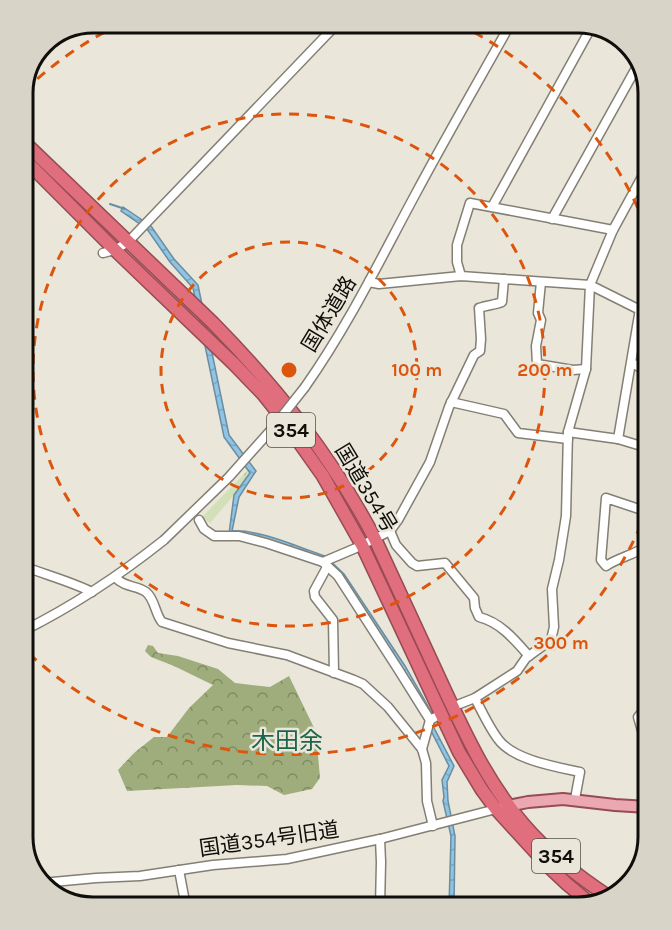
<svg xmlns="http://www.w3.org/2000/svg" width="671" height="930" font-family="Karla,'Noto Sans JP',sans-serif">
	<style>
		.forest { fill: url(#forest-crowns) }
		.park { fill: url(#park-tufts) }
		.water { fill: url(#water-waves); stroke: #698da2; stroke-width: 1.5 }
		.lines { fill: none; stroke-linecap: round; stroke-linejoin: round }
		.stream { stroke: #698da2; stroke-width: 2 }
		.minor-casing { stroke: #837f74; stroke-width: 11 }
		.major-casing { stroke: #974c54; stroke-width: 14 }
		.highway-casing { stroke: #974c54; stroke-width: 15 }
		.minor { stroke: #fff; stroke-width: 8 }
		.major { stroke: #eca8b0; stroke-width: 10 }
		.highway { stroke: #e06e7c; stroke-width: 12 }
		.minor-bridge-casing { stroke: #837f74; stroke-width: 11; stroke-linecap: butt }
		.minor-bridge { stroke: #fff; stroke-width: 8 }
		.ring { fill: none; stroke: #dd550c; stroke-width: 3; stroke-dasharray: 10 8 }
		.labels { text-anchor: middle; stroke-width: 5; stroke-linejoin: round; paint-order: stroke }
		.shield { fill: #eae6d9; stroke: #514f48; stroke-width: 1.5 }
		.shield-label { font-size: 20px; font-weight: bold; fill: #0f0e0a }
		.street-label { font-size: 21px; fill: #0f0e0a; stroke: #eae6d9 }
		.quarter-label { font-size: 24px; fill: #1e644b; stroke: #eae6d9 }
		.rim { fill: none; stroke: #0f0e0a; stroke-width: 3 }
		.centre { fill: #dd550c; stroke: #eae6d9; stroke-width: 3 }
		.ring-label { font-size: 18px; text-anchor: middle; font-weight: bold; fill: #dd550c; stroke: #eae6d9; stroke-width: 5; stroke-linejoin: round; paint-order: stroke }
	</style>
	<defs>
		<pattern id="forest-crowns" width="20" height="18" patternUnits="userSpaceOnUse" patternTransform="scale(1.5)"><rect width="20" height="18" fill="#9ead7b"/><path d="M2 6a3 3 0 1 1 6 0M12 15a3 3 0 1 1 6 0" fill="none" stroke="#7f8b63"/></pattern>
		<pattern id="park-tufts" width="24" height="20" patternUnits="userSpaceOnUse" patternTransform="scale(1.5)"><rect width="24" height="20" fill="#d2dfb7"/><path d="M3 7l-1-3M5 7V3M7 7l1-3M15 17l-1-3M17 17v-4M19 17l1-3" fill="none" stroke="#b3be9c"/></pattern>
		<pattern id="water-waves" width="16" height="10" patternUnits="userSpaceOnUse" patternTransform="scale(1.5)"><rect width="16" height="10" fill="#90c4e3"/><path d="M0 5q4-4 8 0t8 0" fill="none" stroke="#7ba7c1"/></pattern>
	</defs>
	<rect width="100%" height="100%" fill="#eae6d9"/>
	<polygon class="forest" points="148,645 153,646 158,653 178,656 218,669 235,683 270,687 289,676 316,732 320,778 312,789 284,795 267,786 237,785 127,791 118,770 134,753 154,737 167,737 189,708 213,685 174,666 151,657 145,651"/>
	<polygon class="park" points="248,470 250,473 234,495 210,523 202,517"/>
	<path class="water" d="M123 207 151 226 174 259 198 285 229 435 256 471 239 497 232 531C259 529 298 547 325 556L344 574 405 666 436 720 433 726 454 766 447 782 448 801 455 836 454 907H449L451 836 443 801 444 797 442 780 449 766 429 727 431 722 328 563 229 534 234 495 250 473 224 437 193 288 170 262 147 229 121 211Z"/>
	<g class="lines">
		<polyline class="stream" points="110,204 125,209"/>
		<g class="minor-casing">
			<g id="minor">
				<polyline points="492,207 592,26"/>
				<polyline points="552,219 640,61"/>
				<polyline points="103,253 115,250 128,242 338,23"/>
				<polyline points="461,276 457,262 457,245 470,203 613,230"/>
				<polyline points="369,282 379,284 461,276 590,285 648,314"/>
				<polyline points="541,282 538,313 541,320 536,346 537,364 573,370 586,369"/>
				<polyline points="632,363 648,372"/>
				<path d="M305 387C348 326 380 260 415 195 446 137 479 80 511 23"/>
				<polyline points="451,402 504,414 518,433 568,439"/>
				<polyline points="568,432 618,439 648,448"/>
				<polyline points="618,439 640,309 648,295"/>
				<polyline points="199,520 204,529 214,536 239,536 266,543 323,562 338,576 398,669 430,720"/>
				<path d="M390 531 398 520 430 462 449 407 474 355 480 351 481 339 479 308C487 305 495 305 502 302L504 279"/>
				<path d="M648 545C635 555 619 557 606 566L601 560 606 498 648 512"/>
				<path d="M323 562 356 548 390 531 396 545 412 563 417 566 445 563 474 598 475 608 479 617C500 622 515 640 529 656"/>
				<path d="M23 566C46 575 70 581 92 592"/>
				<polyline points="327,567 314,591 315,597 333,620 334,673"/>
				<path d="M115 577C125 588 136 585 146 592 155 599 155 614 162 622L228 643 287 655 354 680 363 684 388 707 422 749 426 763 427 801 433 826"/>
				<path d="M23 631C73 606 120 575 164 540"/>
				<path d="M475 698C482 712 489 727 498 739 513 760 557 767 580 772L575 799"/>
				<polyline points="452,707 475,698 517,671 526,658 551,640 554,627 552,589 559,560 566,516 568,432 586,369 590,285 613,230 648,166"/>
				<polyline points="422,749 430,720 441,714"/>
				<polyline points="648,751 638,717 648,705"/>
				<polyline points="380,839 381,862 380,907"/>
				<polyline points="179,870 186,907"/>
				<polyline points="42,883 96,878 140,876 213,865 287,859 380,839 496,809"/>
			</g>
		</g>
		<g class="major-casing">
			<polyline id="major" points="503,807 528,802 563,799 615,805 648,807"/>
		</g>
		<g class="highway-casing">
			<g id="highway">
				<path d="M23 141 213 323C278 389 332 457 375 539 395 583 416 627 436 671 461 725 485 780 524 825 549 854 580 878 611 898"/>
				<polyline points="23,158 115,250 233,363 263,394 279,414 323,476 362,545 459,752 482,790 496,809 550,868 567,884 591,904"/>
			</g>
		</g>
		<use href="#minor" class="minor"/>
		<use href="#major" class="major"/>
		<use href="#highway" class="highway"/>
		<g class="minor-bridge-casing">
			<polyline id="minor-bridge" points="164,540 229,477 271,430 305,387"/>
		</g>
		<use href="#minor-bridge" class="minor-bridge"/>
	</g>
	<g class="ring">
		<circle cx="289" cy="370" r="128"/>
		<circle cx="289" cy="370" r="256"/>
		<path d="M648 508A385 385 0 0 1 24 649M24 91A385 385 0 0 1 120 24M458 24A385 385 0 0 1 648 232"/>
	</g>
	<g class="labels">
		<g class="shield">
			<rect x="267" y="413" width="48" height="34" rx="4.5"/>
			<rect x="532" y="839" width="48" height="34" rx="4.5"/>
		</g>
		<g class="shield-label">
			<text x="291" y="437">354</text>
			<text x="556" y="863">354</text>
		</g>
		<g class="street-label">
			<text transform="translate(329 314) rotate(-59)" y="7">国体道路</text>
			<text transform="translate(366 488) rotate(59)" y="7">国道354号</text>
			<text transform="translate(269 839) rotate(-8)" y="7">国道354号旧道</text>
		</g>
		<g class="quarter-label">
			<text x="287" y="749">木田余</text>
		</g>
	</g>
	<path d="M0 0H671V930H0ZM93 33H578A60 60 0 0 1 638 93V837A60 60 0 0 1 578 897H93A60 60 0 0 1 33 837V93A60 60 0 0 1 93 33Z" fill="#d8d5c8" fill-rule="evenodd"/>
	<path class="rim" d="M93 33H578A60 60 0 0 1 638 93V837A60 60 0 0 1 578 897H93A60 60 0 0 1 33 837V93A60 60 0 0 1 93 33Z"/>
	<circle cx="289" cy="370" r="9" class="centre"/>
	<g class="ring-label">
		<text x="417" y="376">100 m</text>
		<text x="545" y="376">200 m</text>
		<text x="561" y="649">300 m</text>
	</g>
</svg>
